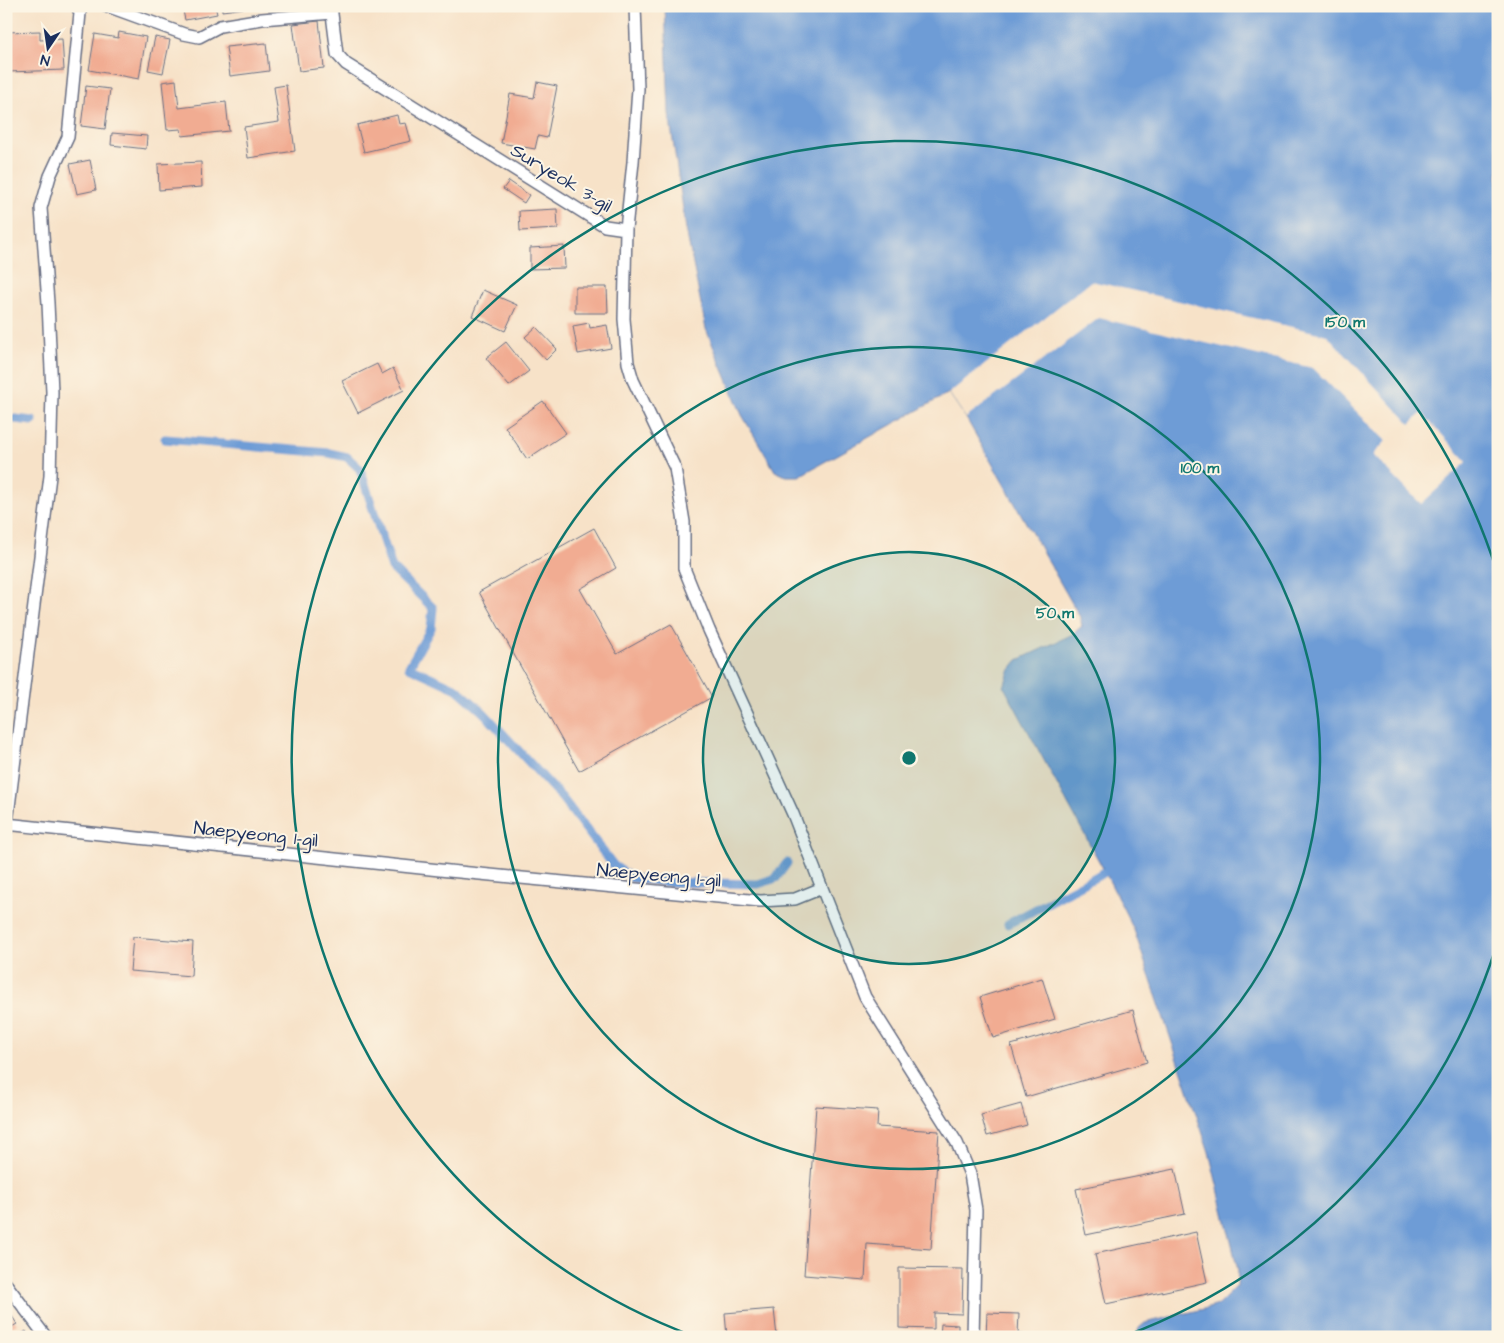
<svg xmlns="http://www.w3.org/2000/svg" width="1504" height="1343" viewBox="0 0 1504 1343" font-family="'Architects Daughter',sans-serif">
	<rect width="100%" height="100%" fill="#fcf5e5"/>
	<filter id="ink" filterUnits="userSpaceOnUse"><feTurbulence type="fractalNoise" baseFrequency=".02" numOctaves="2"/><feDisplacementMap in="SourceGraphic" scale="10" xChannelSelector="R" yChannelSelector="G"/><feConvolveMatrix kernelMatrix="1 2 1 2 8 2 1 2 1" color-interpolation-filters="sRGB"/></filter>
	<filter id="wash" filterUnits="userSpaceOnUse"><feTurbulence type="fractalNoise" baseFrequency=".0096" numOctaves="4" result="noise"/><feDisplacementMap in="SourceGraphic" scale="20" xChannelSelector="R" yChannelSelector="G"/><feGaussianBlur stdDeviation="1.12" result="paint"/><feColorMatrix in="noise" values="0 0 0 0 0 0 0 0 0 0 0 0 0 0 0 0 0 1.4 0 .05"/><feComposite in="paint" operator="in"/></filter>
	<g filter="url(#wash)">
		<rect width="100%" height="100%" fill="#f7e2c8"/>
		<path fill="#6e9cd6" stroke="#44669a" d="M665,6h833v1331h-362l3,-9 6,-5 67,-16 6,-2 19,-19 1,-16 -29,-118 -75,-222 -29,-58 -101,-185 5,-16 9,-11 55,-26 9,-8 -2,-9 -114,-199 -17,-25 -150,83h-13l-11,-5 -33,-56 -36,-86 -20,-100 -17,-116z"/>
		<path fill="#f7e2c8" d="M1091,281l236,54 83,89 12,-11 45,49 -46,42 -48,-49 13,-14 -73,-73 -214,-50 -133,100 -17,-25z"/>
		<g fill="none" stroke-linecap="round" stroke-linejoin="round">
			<path stroke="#6e9cd6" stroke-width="9" d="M6,418l27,3
				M165,439l164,14 18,4 13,12 32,99 41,40 -2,20 -22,39 48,22 26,23 79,86 52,68 18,12 33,4 93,2 18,-6 11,-15
				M1008,924l97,-52"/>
		</g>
		<g id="blocks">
			<path fill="#f1ac92" d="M6,6h11l-11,6z
				M182,6h33l2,8 -32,6z
				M222,6h23v2l-23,3z
				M319,21l5,47 -25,3 -6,-47z
				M40,31v9l22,-1 2,31 -56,2 -2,-40z
				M119,32l27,5 -7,42 -50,-9 6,-36 23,4z
				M155,37l15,3 -7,33 -15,-3z
				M266,43l3,28 -39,5 -4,-29z
				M176,80l3,28 47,-6 3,29 -47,5 -1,-7 -14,1 -5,-48z
				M537,82l20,4 -10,52 -9,-2 -3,13 -34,-6 9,-49 24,4z
				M286,85l9,66 -47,7 -4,-31 35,-5 -5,-35z
				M86,86l24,3 -5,40 -24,-3z
				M397,115l2,9 7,-1 5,18 -47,11 -7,-27z
				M112,133l35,3 -1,13 -35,-4z
				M90,160l6,30 -19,4 -7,-30z
				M201,162l1,25 -43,3 -1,-26z
				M509,181l20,14 -5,8 -21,-14z
				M557,209l1,20 -38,2 -1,-20z
				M564,246l1,22 -35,1v-21z
				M575,287h32l1,26h-33z
				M483,290l34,15 -12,26 -33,-15z
				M589,323l1,5 17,-3 4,23 -33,6 -5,-28z
				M536,327l21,22 -11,11 -21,-23z
				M506,342l23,29 -20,15 -23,-28z
				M377,364l5,10 11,-6 11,22 -46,23 -16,-32z
				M543,401l23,32 -39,26 -22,-32z
				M594,528l22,40 -36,21 37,65 54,-30 41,73 -133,74 -100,-179z
				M133,937l60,5 -2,34 -61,-5z
				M1042,978l13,41 -62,19 -13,-41z
				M1133,1010l14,52 -121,35 -15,-52z
				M1021,1104l6,21 -40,11 -6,-21z
				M816,1106l62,4 -1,17 62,4 -8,118 -64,-5 -2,36 -61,-5z
				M1175,1169l10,45 -99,21 -10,-46z
				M1196,1232l11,50 -101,22 -11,-50z
				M899,1268l64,1 -1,45 -28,-1v16l-35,-1z
				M6,1307l11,17 -11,6z
				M774,1309l3,28h-50l-2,-24z
				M987,1313l32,1 -1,20 15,1v2h-47z
				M941,1324l17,1v12h-18z
				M26,1331l4,6h-13z"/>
		</g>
	</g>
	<g filter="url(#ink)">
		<use href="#blocks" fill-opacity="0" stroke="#686e83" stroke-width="1"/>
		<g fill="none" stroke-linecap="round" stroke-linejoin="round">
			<g stroke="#686e83" stroke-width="14">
				<path id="lane" d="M107,6l77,28 15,3 21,-11 42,-7 70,-6
					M331,6l6,48 9,10 259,162 21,3 7,-67 5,-73 -3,-83
					M626,229l-2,90 4,44 5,17 42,88 9,54v46l25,62 84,184 29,74
					M6,824l443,47 311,30 35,-2 27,-11 43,109 92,146 13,31 6,36 -3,127
					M6,831l44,-355 2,-84 -4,-89 -7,-95 9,-32 18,-39 12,-124 -3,-7
					M6,1284l40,53"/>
			</g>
			<use href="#lane" stroke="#fff" stroke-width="11"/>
		</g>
	</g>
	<circle cx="909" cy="758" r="206" fill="#0f766e" fill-opacity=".12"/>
	<g fill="none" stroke="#0f766e" stroke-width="2.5">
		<circle cx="909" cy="758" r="206"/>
		<circle cx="909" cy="758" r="411"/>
		<path d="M1497 944A617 617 0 0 1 1125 1336M693 1336A617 617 0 1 1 1497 572"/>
	</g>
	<g text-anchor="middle" stroke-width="4" stroke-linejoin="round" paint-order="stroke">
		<g font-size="19" fill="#1b2f5e" stroke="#fcf5e5">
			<text transform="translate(562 177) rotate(31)" y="7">Suryeok 3-gil</text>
			<text transform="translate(256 833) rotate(6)" y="7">Naepyeong 1-gil</text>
			<text transform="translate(659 874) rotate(5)" y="7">Naepyeong 1-gil</text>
		</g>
	</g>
	<circle cx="909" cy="758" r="8" fill="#0f766e" stroke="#fcf5e5" stroke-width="2.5"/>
	<g font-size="15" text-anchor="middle" font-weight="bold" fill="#0f766e" stroke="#fcf5e5" stroke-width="4" stroke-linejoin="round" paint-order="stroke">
		<text x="1345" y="327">150 m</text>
		<text x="1200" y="473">100 m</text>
		<text x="1055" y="618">50 m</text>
	</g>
	<rect width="1504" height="1343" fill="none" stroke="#fcf5e5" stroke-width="25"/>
	<g transform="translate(48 48) rotate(193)" stroke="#fcf5e5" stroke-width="4" paint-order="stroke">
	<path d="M0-4L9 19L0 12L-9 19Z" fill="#1b2f5e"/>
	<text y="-8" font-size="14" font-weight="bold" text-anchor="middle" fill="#1b2f5e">N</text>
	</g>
</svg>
